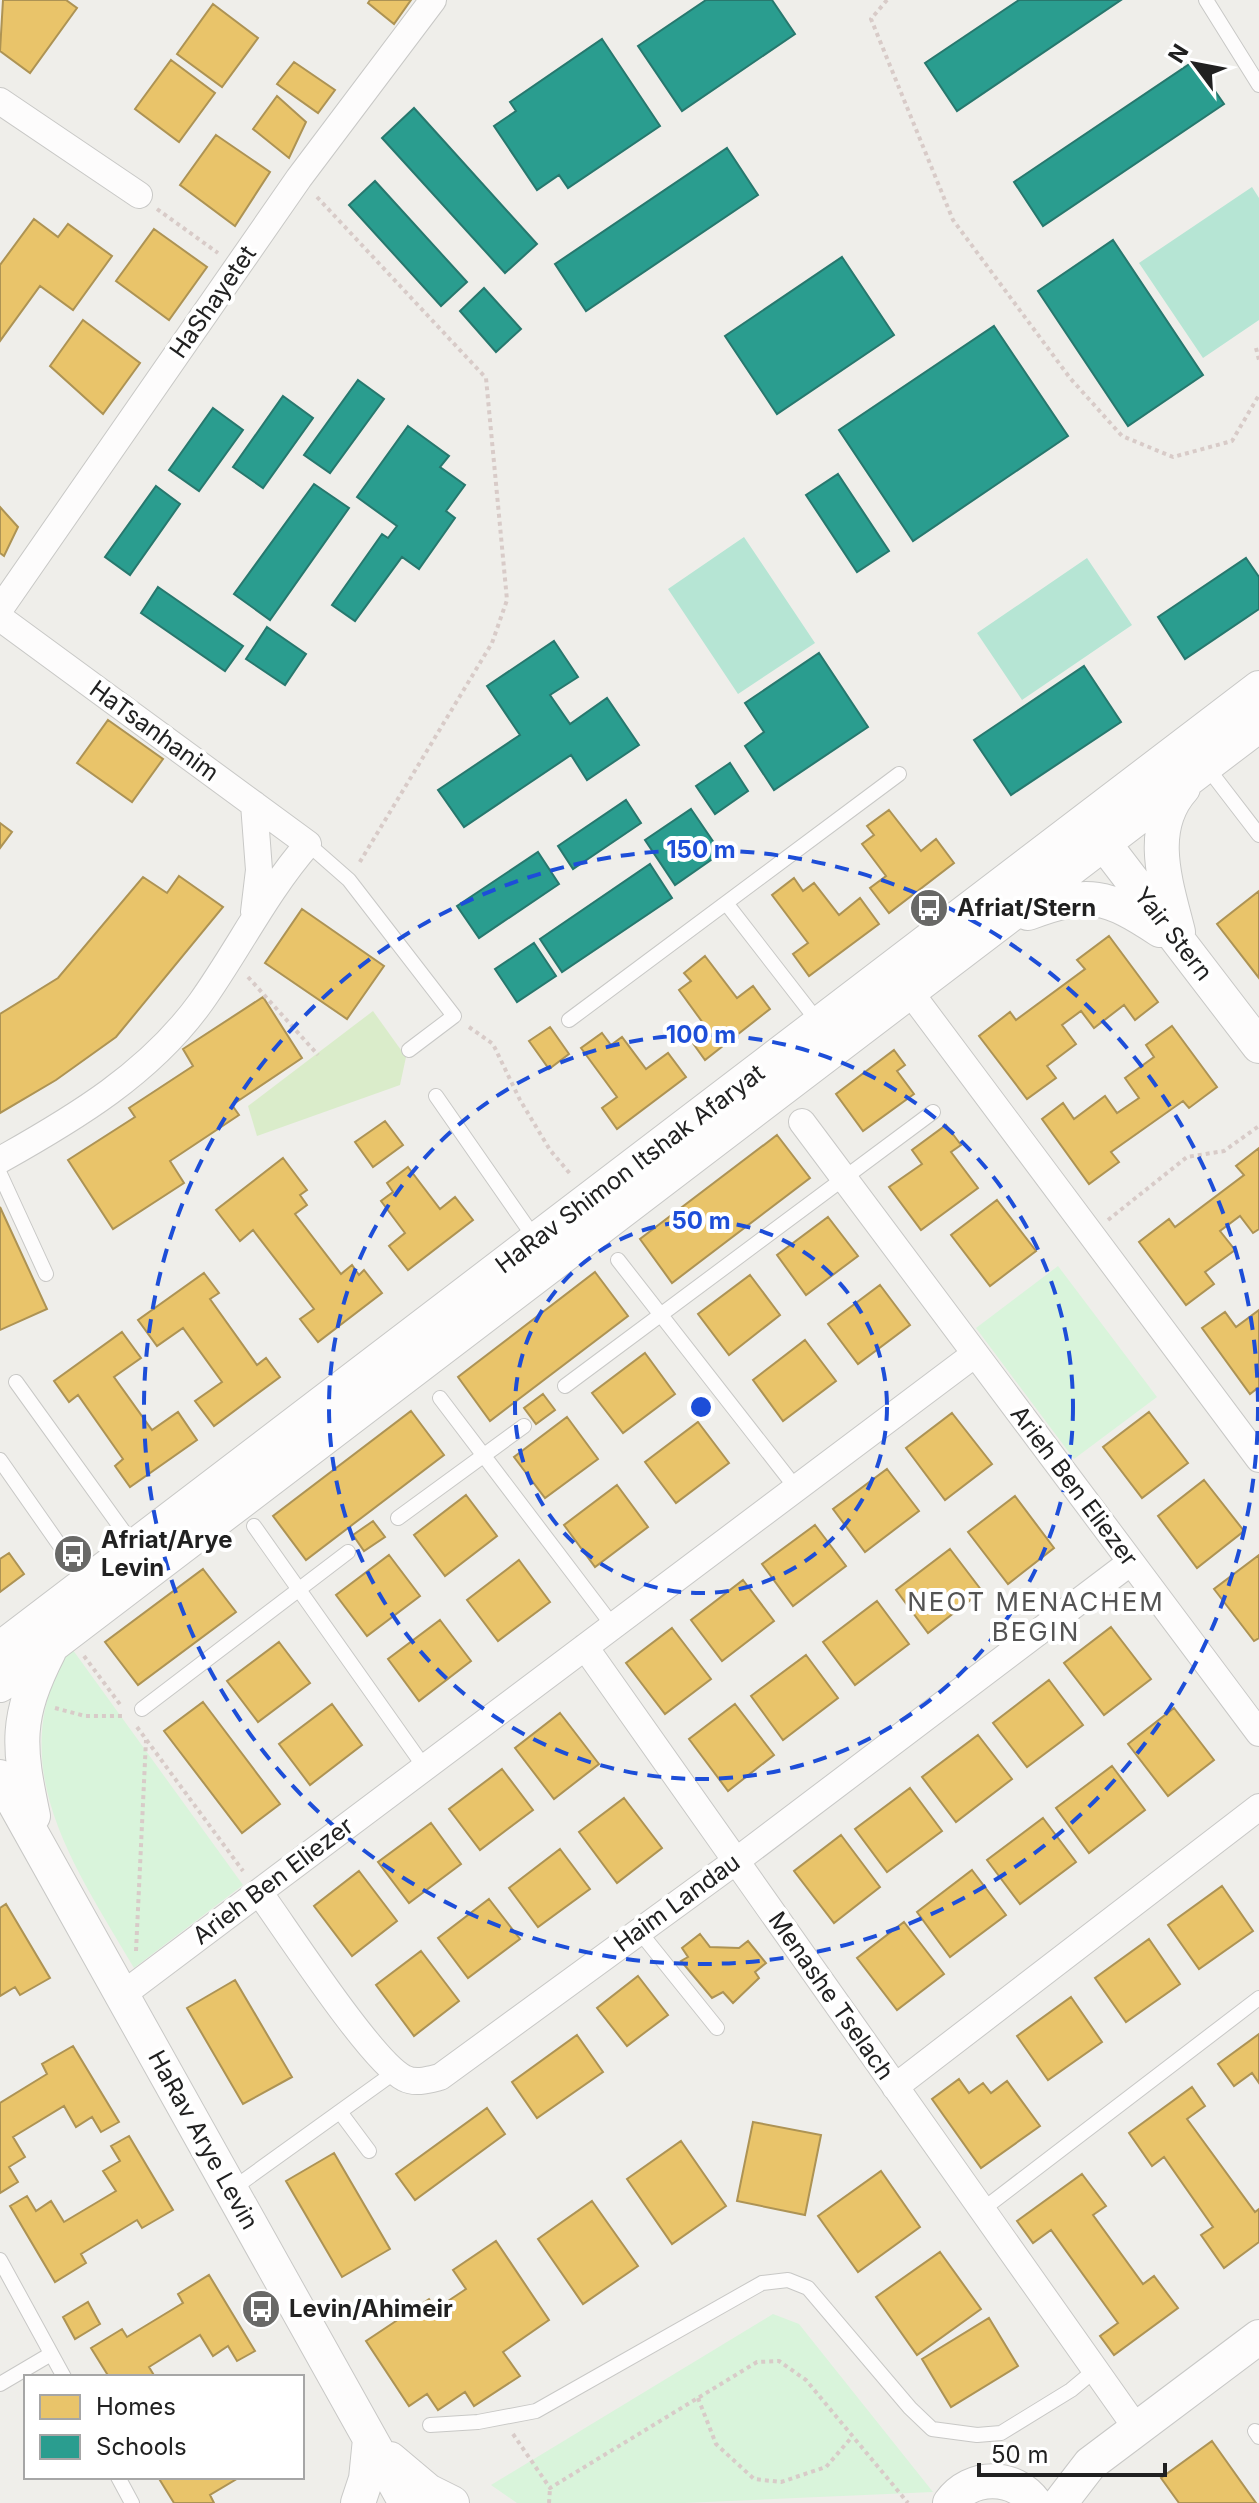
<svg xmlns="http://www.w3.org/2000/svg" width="1259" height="2503" viewBox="0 0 1259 2503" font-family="Inter,sans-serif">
	<rect width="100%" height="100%" fill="#efeeea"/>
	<path fill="#daecca" d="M373,1011l33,46 -6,28 -143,51 -9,-30z"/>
	<path fill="#d9f4db" d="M1058,1266l99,131 -83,62 -98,-131z
		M70,1646l173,239 -109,83c-60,-103 -134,-203 -64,-322z
		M773,2314l26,10 134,168 -249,11h-167l-26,-18z"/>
	<path fill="#b6e5d4" d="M1252,187l7,11v122l-56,38 -64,-95z
		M744,537l71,106 -77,51 -70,-105z
		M1087,558l45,67 -110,75 -45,-67z"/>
	<path fill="#e9c46a" stroke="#ad9354" stroke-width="2" d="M3,0h63l11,8 -47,65 -30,-22z
		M370,0h41l-17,24 -26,-21z
		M213,4l45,34 -36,49 -45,-33z
		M171,60l44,33 -36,49 -44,-33z
		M294,62l41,28 -17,23 -41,-29z
		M277,96l29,26 -17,36 -36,-29z
		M216,135l54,37 -35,54 -55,-41z
		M34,219l24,18 10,-13 44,32 -39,54 -33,-24 -40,55v-76z
		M154,229l53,38 -38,53 -53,-39z
		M83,320l57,43 -37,51 -53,-48z
		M0,507l18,20 -14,29 -4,-3z
		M108,720l55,39 -31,43 -55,-39z
		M889,810l32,41 15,-12 18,24 -65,50 -19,-25 16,-12 -24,-32 12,-9 -7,-9z
		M0,823l12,9 -12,16z
		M179,876l44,31 -107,130 -60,43 -56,33v-99l58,-36 85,-101 24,16z
		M794,878l9,13 11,-8 25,32 21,-17 19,26 -70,52 -16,-22 15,-11 -36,-48z
		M1259,891v87l-42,-54z
		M302,909l82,57 -37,53 -82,-56z
		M1109,936l49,66 -23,18 -11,-15 -30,23 -13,-17 -19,14 14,19 -29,22 9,12 -29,21 -48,-63 31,-24 6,8 69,-51 -8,-9z
		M705,956l32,42 16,-12 17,23 -65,51 -18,-25 16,-12 -24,-33 12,-9 -7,-8z
		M263,997l39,61 -70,47 7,10 -69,46 14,22 -71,46 -45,-69 67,-43 -6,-9 64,-42 -10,-17z
		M1172,1026l45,61 -28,21 -6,-7 -72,51 8,10 -30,22 -47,-65 21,-16 11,16 31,-23 12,17 22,-15 -14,-20 29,-21 -8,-12z
		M550,1027l19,27 -20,15 -20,-28z
		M602,1033l9,12 11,-8 24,32 22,-16 18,24 -69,52 -15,-21 15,-11 -36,-49z
		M894,1050l11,15 -8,6 17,23 -51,37 -27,-37z
		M385,1121l18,24 -30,22 -18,-25z
		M946,1125l15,20 -10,7 27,36 -57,42 -32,-43 33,-23 -10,-14z
		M777,1135l33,43 -138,105 -32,-44z
		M1259,1148v81l-6,4 -13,-17 -20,15 15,19 -30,22 9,12 -28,21 -47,-63 30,-23 6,8 69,-52 -8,-9z
		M283,1158l24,32 -7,5 7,10 -12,9 46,60 11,-9 7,10 5,-5 18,23 -64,49 -18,-23 14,-10 -61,-79 -13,11 -24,-31z
		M408,1167l32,42 15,-12 18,23 -65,50 -19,-24 16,-13 -24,-32 12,-9 -6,-9z
		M997,1200l39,51 -46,35 -39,-51z
		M0,1207l47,102 -47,21z
		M828,1217l30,39 -52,39 -29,-40z
		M595,1272l33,44 -138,105 -32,-44z
		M204,1273l15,20 -9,6 47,66 9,-7 14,19 -66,49 -19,-25 27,-19 -39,-54 -26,18 -19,-26z
		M750,1275l30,40 -51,40 -31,-41z
		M880,1285l30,40 -52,39 -30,-40z
		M1259,1310v77l-9,7 -48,-66 23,-16 11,15z
		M122,1332l19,26 -27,19 38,53 26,-18 19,28 -67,47 -15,-21 8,-7 -45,-64 -9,7 -15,-21z
		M805,1340l31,41 -53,40 -30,-41z
		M645,1353l30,41 -52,39 -31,-40z
		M543,1394l12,16 -19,14 -12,-16z
		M411,1411l33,44 -138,105 -33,-44z
		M1149,1412l39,51 -46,35 -39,-51z
		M952,1413l40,51 -47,36 -39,-52z
		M567,1417l31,42 -53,39 -31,-41z
		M698,1422l31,41 -53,40 -31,-41z
		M887,1469l32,42 -54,41 -32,-43z
		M1204,1480l40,51 -47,37 -39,-52z
		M617,1485l31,42 -53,40 -31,-42z
		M466,1495l31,41 -52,40 -31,-41z
		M1015,1496l39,52 -46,36 -40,-52z
		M373,1521l12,16 -21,14 -11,-16z
		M815,1525l31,41 -53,40 -31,-42z
		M950,1549l32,42 -54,42 -32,-43z
		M9,1553l15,21 -24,18v-33z
		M389,1555l31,41 -53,40 -31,-41z
		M1259,1555v83l-5,3 -40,-52z
		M519,1560l31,42 -52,39 -31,-41z
		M203,1569l33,43 -98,73 -33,-43z
		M743,1580l31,41 -52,40 -31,-41z
		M877,1601l32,43 -54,41 -32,-43z
		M440,1620l31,41 -52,40 -31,-42z
		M1111,1627l40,52 -47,36 -40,-52z
		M672,1628l39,51 -46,35 -39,-51z
		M279,1642l31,41 -52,39 -31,-41z
		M806,1655l32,43 -55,42 -32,-44z
		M1049,1680l34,45 -56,42 -34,-44z
		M203,1702l77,102 -38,29 -78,-102z
		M332,1704l30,41 -52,40 -31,-41z
		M735,1704l39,51 -46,36 -39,-52z
		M1174,1708l40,52 -46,36 -40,-52z
		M560,1713l39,51 -45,35 -39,-51z
		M978,1735l34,44 -56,43 -34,-45z
		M1112,1766l33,44 -56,43 -33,-45z
		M502,1769l31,41 -53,40 -31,-41z
		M910,1788l32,43 -55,41 -32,-43z
		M624,1798l38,50 -45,35 -38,-51z
		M1043,1818l33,44 -56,42 -33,-44z
		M431,1823l30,41 -52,39 -31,-41z
		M841,1835l39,52 -46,36 -40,-52z
		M560,1849l30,40 -52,38 -29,-39z
		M972,1870l34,45 -56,42 -33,-45z
		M359,1871l38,50 -45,35 -38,-50z
		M1222,1886l31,45 -54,38 -31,-44z
		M489,1899l31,40 -52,39 -30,-40z
		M6,1904l44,74 -30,17 -5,-8 -15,9v-88z
		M904,1922l40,52 -47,36 -40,-52z
		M700,1934l10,13 29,1 9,-7 18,22 -11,9 4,6 -26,25 -10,-11 -11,6 -31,-37 7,-4 -6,-9z
		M1149,1939l31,45 -54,38 -31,-44z
		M421,1951l38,50 -45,35 -38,-51z
		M638,1976l30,39 -41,31 -30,-38z
		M235,1980l57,97 -49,27 -56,-96z
		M1071,1997l31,45 -54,38 -31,-44z
		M1259,2034v49l-7,-10 -18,13 -16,-22z
		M577,2035l26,37 -66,46 -25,-36z
		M73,2046l46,76 -18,10 -9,-15 -16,10 -12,-21 -51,31 12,20 -16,10 9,15 -18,11v-90l47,-29 -5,-10z
		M959,2079l10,14 14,-10 8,10 16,-12 33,45 -59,42 -49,-69z
		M1192,2087l13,19 -18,13 68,93 4,-3v33l-35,26 -23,-33 12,-8 -49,-70 -12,9 -23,-33z
		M487,2108l18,26 -90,66 -19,-26z
		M753,2122l68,13 -16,80 -68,-14z
		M129,2136l44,74 -31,18 -5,-8 -56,34 5,9 -31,19 -45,-76 17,-10 9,15 15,-10 13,21 52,-31 -13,-20 17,-10 -9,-15z
		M681,2141l45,65 -54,38 -45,-65z
		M334,2153l56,96 -48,28 -56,-96z
		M881,2171l39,56 -62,45 -40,-56z
		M1082,2174l24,32 -13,9 50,69 11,-8 24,32 -64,47 -14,-19 18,-13 -67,-93 -18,13 -16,-22z
		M592,2201l46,65 -55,38 -45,-65z
		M496,2241l53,79 -46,32 17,24 -46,30 -9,-14 -27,18 -11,-16 -18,12 -43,-65 63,-42 7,10 30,-20 -13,-19z
		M940,2252l41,57 -64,46 -41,-58z
		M209,2275l46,76 -18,10 -9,-15 -15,10 -13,-21 -51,32 6,10h-46l-18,-29 31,-19 5,8 56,-34 -5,-9z
		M88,2302l12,22 -25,15 -12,-22z
		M989,2318l29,48 -67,41 -29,-48z
		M1212,2441l44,62h-77l-18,-25z
		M158,2477h82l-30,18 4,8h-40z"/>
	<path fill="#2a9d8f" stroke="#27786e" stroke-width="2" d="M706,0h66l23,34 -113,77 -44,-65z
		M1019,0h102l-164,111 -32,-48z
		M602,39l58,87 -92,62 -9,-13 -22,15 -43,-64 22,-15 -6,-9z
		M1194,61l30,43 -181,122 -29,-44z
		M414,108l123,136 -32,29 -123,-135z
		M727,148l31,47 -172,116 -31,-47z
		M375,181l92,101 -26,24 -92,-101z
		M1113,240l90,135 -75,51 -90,-135z
		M842,257l52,78 -117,79 -52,-78z
		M484,288l37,41 -25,23 -36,-41z
		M994,326l74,110 -155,105 -74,-111z
		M358,380l26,19 -54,74 -26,-18z
		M283,396l30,22 -50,70 -30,-21z
		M213,408l30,22 -44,61 -30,-21z
		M408,426l41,30 -9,11 25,18 -19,26 9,7 -36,51 -17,-12 -47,64 -23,-16 50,-71 6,4 9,-12 -40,-29z
		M838,474l51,77 -32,21 -51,-77z
		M314,484l35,24 -79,112 -36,-26z
		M156,486l24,18 -50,71 -25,-18z
		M1246,558l13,19v32l-74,50 -27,-42z
		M158,587l85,59 -18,25 -84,-58z
		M267,627l39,27 -21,31 -39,-26z
		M554,641l24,36 -28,18 20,29 37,-26 32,47 -52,35 -16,-25 -107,72 -26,-37 82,-55 -33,-49z
		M819,653l49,74 -94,63 -29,-44 19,-14 -19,-29z
		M1084,666l37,56 -110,73 -37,-55z
		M730,763l18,28 -33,23 -19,-28z
		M626,800l15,23 -68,46 -15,-23z
		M691,809l30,44 -46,32 -30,-45z
		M538,852l21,32 -80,54 -22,-32z
		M650,864l22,34 -110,74 -22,-33z
		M534,943l22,33 -39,26 -22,-33z"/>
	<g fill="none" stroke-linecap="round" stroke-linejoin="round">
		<g stroke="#c8c8c6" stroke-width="16">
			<path id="service" d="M1206,0l53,85
				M1216,779l43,56
				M308,844l41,36 105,136 -45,34
				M726,903l93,120
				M569,1020l330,-246
				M436,1096l100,144
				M0,1174l46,100
				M618,1260l178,228
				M16,1382l118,164
				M565,1386l368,-274
				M440,1398l173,228
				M0,1460l86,123
				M398,1518l126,-92
				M254,1526l171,242
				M142,1709l206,-157
				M639,1931l78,97
				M340,2112l29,39
				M231,2190l164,-118
				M982,2210l277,-212
				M0,2260l64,117
				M0,2384l51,-30
				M430,2425l48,-3 58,-11 226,-128 26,-3 20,8 102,120 22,21 45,6 24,-2 70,-43 24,-20
				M1255,2431l4,6
				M118,2477l14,26"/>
		</g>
		<g stroke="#c8c8c6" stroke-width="28">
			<path id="minor" d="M0,101l139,94
				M0,609l299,-431 134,-178
				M0,618l308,226c-42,48 -70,106 -107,158 -51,71 -126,116 -201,158
				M254,804l5,66 -5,42
				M910,992l349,467
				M802,1122l457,611
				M585,1647l552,782
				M259,1892c27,37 112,169 145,186 11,6 24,2 36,-1l296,-216 395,-299
				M122,1995l853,-641
				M895,2087l364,-280"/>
		</g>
		<g stroke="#c8c8c6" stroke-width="36">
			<path id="tertiary" d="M1092,828l167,218
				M1028,913c61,-23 79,-18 132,17
				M1178,932c-12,-48 -32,-103 5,-144
				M0,1649l1259,-961
				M0,1685l1259,-960
				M0,1777l406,726
				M33,1816c-15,-71 -18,-98 16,-165
				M390,2459l38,32 24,12
				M358,2503l8,-24 4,-40
				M950,2503c21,-29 64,-29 85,0
				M1060,2503l30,-39 169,-127"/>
		</g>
		<path stroke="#d8cbc8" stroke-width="4" stroke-dasharray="4 4" stroke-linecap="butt" d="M887,0l-16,19 82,201 117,158 52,58 51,21 59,-16 27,-46
			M317,197l169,181 21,222 -15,43 -134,222
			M157,209l61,44
			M1256,348l3,12
			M248,977l70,78
			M469,1027l24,17 27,56 30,50 22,26
			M1108,1220l79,-63 37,-6 35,-25
			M84,1656l38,51
			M55,1708l30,8h40
			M137,1727l106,144
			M136,1951l10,-211
			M698,2398l18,46 38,35 27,3 45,-15 25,-29
			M513,2434l37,54 207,-126 22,-1 27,19 102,123
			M549,2503l1,-15"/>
		<use href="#service" stroke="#fdfcfc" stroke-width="14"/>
		<use href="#minor" stroke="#fdfcfc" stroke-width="26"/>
		<use href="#tertiary" stroke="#fdfcfc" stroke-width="34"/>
	</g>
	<g fill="none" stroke="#1d4ed8" stroke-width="4" stroke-dasharray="14 10">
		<circle cx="701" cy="1407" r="186"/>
		<circle cx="701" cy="1407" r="372"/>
		<circle cx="701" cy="1407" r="557"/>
	</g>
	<defs>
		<g id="bus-disc" transform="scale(2)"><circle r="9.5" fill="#696967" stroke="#fff"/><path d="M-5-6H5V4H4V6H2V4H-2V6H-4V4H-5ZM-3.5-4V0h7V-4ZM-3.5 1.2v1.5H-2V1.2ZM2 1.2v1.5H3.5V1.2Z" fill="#fff"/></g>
	</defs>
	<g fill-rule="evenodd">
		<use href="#bus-disc" x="929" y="908"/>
		<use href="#bus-disc" x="73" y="1554"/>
		<use href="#bus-disc" x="261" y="2309"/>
	</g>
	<g text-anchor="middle" stroke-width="8" stroke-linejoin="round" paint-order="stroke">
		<g font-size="24" fill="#212121" stroke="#fff">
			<text transform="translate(213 302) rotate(-55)" y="8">HaShayetet</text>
			<text transform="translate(154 731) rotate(36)" y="8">HaTsanhanim</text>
			<text transform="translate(1173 934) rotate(52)" y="8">Yair Stern</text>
			<text transform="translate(630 1169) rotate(-37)" y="8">HaRav Shimon Itshak Afaryat</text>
			<text transform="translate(1074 1486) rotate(53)" y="8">Arieh Ben Eliezer</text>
			<text transform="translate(273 1881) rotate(-37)" y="8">Arieh Ben Eliezer</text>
			<text transform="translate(677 1903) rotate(-36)" y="8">Haim Landau</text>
			<text transform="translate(831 1996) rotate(55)" y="8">Menashe Tselach</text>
			<text transform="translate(203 2140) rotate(61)" y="8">HaRav Arye Levin</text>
		</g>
		<g font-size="24" font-weight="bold" fill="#212121" stroke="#fff" text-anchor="start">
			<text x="957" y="916">Afriat/Stern</text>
			<text x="101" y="1548">Afriat/Arye<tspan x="101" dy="28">Levin</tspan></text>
			<text x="289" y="2317">Levin/Ahimeir</text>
		</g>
		<g font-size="26" letter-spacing="2" fill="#545454" stroke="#fff">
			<text x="1036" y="1611">NEOT MENACHEM<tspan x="1036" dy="30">BEGIN</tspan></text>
		</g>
	</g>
	<circle cx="701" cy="1407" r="12" fill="#1d4ed8" stroke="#fff" stroke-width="4"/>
	<g font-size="24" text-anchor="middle" font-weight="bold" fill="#1d4ed8" stroke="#fff" stroke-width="8" stroke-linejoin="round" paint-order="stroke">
		<text x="701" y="858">150 m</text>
		<text x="701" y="1043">100 m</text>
		<text x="701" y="1229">50 m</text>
	</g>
	<rect x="24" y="2375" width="280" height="104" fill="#ffffff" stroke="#a6a6a6" stroke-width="2"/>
	<rect x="40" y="2395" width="40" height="24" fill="#e9c46a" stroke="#a6a6a6" stroke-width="2"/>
	<text x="96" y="2415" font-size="24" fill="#212121">Homes</text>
	<rect x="40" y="2435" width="40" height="24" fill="#2a9d8f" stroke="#a6a6a6" stroke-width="2"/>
	<text x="96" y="2455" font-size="24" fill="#212121">Schools</text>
	<g transform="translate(1195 64) rotate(302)" stroke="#ffffff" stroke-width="6" paint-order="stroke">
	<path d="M0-6L14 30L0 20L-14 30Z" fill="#212121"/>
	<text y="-12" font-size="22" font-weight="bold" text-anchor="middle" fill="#212121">N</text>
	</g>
	<path d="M979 2463v12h186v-12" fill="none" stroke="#212121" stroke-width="4"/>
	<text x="991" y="2463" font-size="24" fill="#212121" stroke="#ffffff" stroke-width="6" paint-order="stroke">50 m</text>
</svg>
